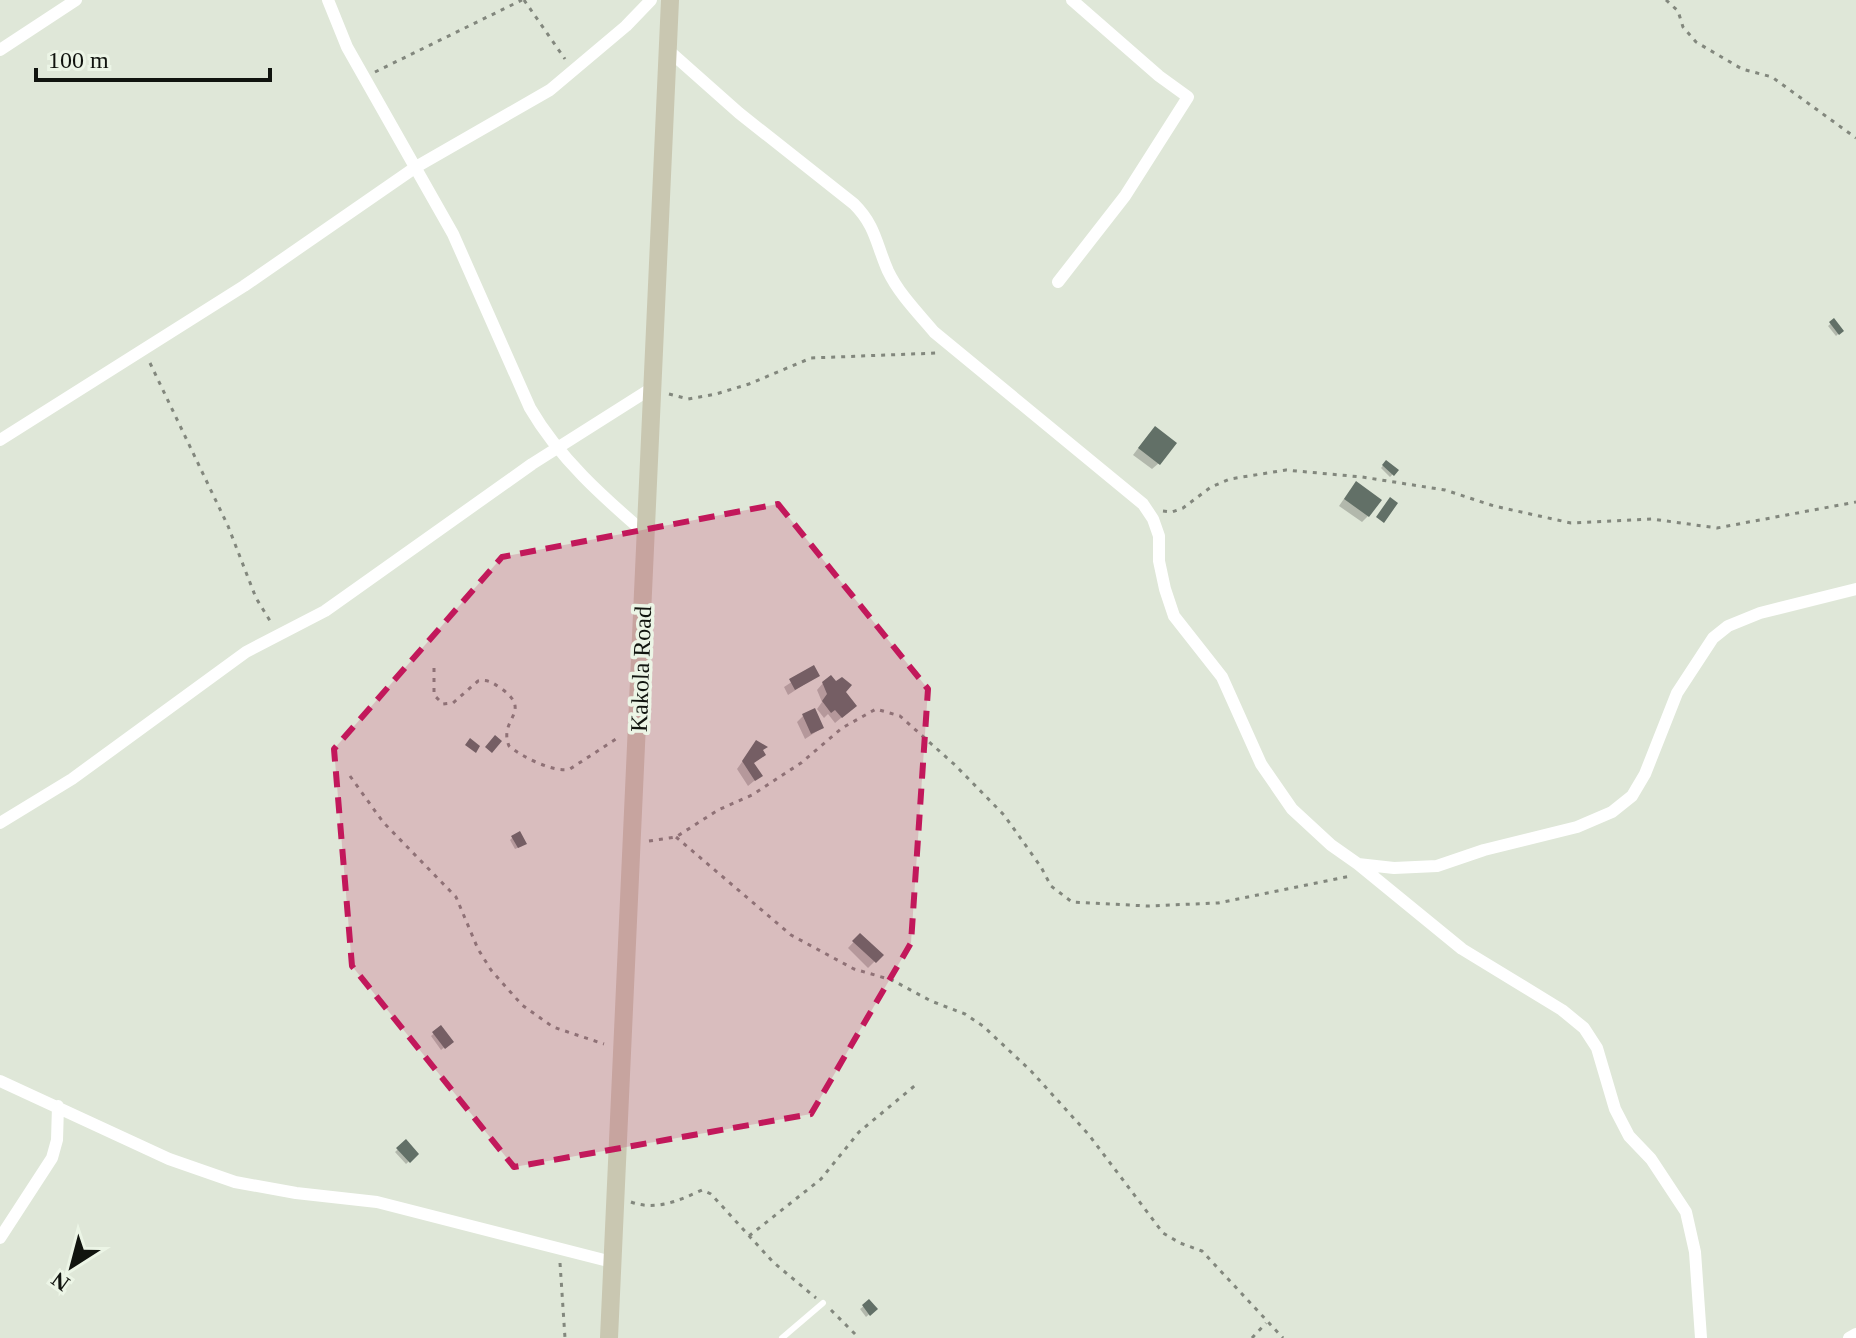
<svg xmlns="http://www.w3.org/2000/svg" width="1856" height="1338" viewBox="0 0 1856 1338" font-family="Georgia,serif">
	<rect width="100%" height="100%" fill="#dfe7d8"/>
	<path fill="#0003" d="M1834,321l7,10 -5,5 -8,-10z
		M1149,434l10,29 -7,6 -19,-14z
		M1386,462l10,9 -6,6 -9,-9z
		M1350,490l18,26 -6,6 -23,-16z
		M813,668l4,8 -29,19 -4,-8z
		M823,683l21,9 4,20 -13,11 -7,-9 -4,4 -7,-9 5,-7 -5,-12z
		M803,716l19,12 -17,11 -8,-17z
		M756,742l-4,22 8,12 -12,10 -11,-17z
		M513,837l9,9 -7,3 -5,-9z
		M860,935l21,20 -13,13 -20,-20z
		M441,1028l10,14 -10,8 -10,-14z
		M406,1142l11,12 -11,10 -11,-12z
		M869,1302l6,7 -9,8 -6,-8z"/>
	<path fill="#627067" d="M1834,318l10,13 -5,4 -10,-13z
		M1155,426l22,17 -17,22 -22,-17z
		M1386,460l13,10 -5,6 -12,-11z
		M1356,481l26,19 -13,17 -25,-18z
		M1390,497l8,6 -14,20 -8,-6z
		M814,665l6,11 -25,14 -6,-11z
		M831,675l5,6 6,-4 10,8 -6,7 11,14 -15,12 -7,-8 -4,3 -9,-12 5,-7 -5,-12z
		M815,708l9,20 -13,6 -9,-20z
		M495,735l7,6 -10,12 -7,-6z
		M470,738l10,8 -4,7 -11,-8z
		M756,740l12,7 -5,3 3,5 -12,8 9,13 -8,5 -13,-20z
		M520,831l7,13 -9,4 -7,-12z
		M860,933l24,22 -8,8 -24,-22z
		M441,1025l13,17 -9,7 -13,-17z
		M406,1139l13,15 -9,9 -14,-15z
		M869,1299l9,10 -8,7 -8,-11z"/>
	<g fill="none" stroke-linecap="round" stroke-linejoin="round">
		<path stroke="#82877d" stroke-width="3" stroke-dasharray="4 6" stroke-linecap="butt" d="M524,0l41,59
			M1666,0l12,11 5,16 13,15 46,27 30,8 84,61
			M375,72l147,-72
			M150,363l78,163 28,72 16,26
			M669,394l19,5 28,-5 33,-10 62,-26 126,-5
			M1163,511l9,1 11,-4 28,-21 19,-8 56,-9 76,7 83,13 49,16 77,17 81,-4 65,9 139,-26
			M434,668v27l9,9 10,-1 25,-22c10,-2 15,2 24,8 31,23 -4,30 7,57 13,11 45,27 61,23l49,-32
			M350,776l33,46 73,75 22,52 13,21 31,35 31,22 51,17
			M676,837l115,98 63,34 38,11 39,21 34,13 18,12 48,45 58,64 74,98 17,10 22,8 81,87
			M649,841l27,-4 42,-27 34,-15 49,-32 41,-35 34,-19 24,7 55,49 49,50 37,52 10,19 21,16 75,4 71,-3 133,-27
			M631,1202c25,9 47,-1 71,-12l9,4 62,68 43,36
			M749,1236l72,-57 38,-47 59,-49
			M560,1263l5,75
			M831,1310l28,28
			M1252,1338l14,-15"/>
		<path stroke="#fff" stroke-width="6" d="M782,1338l41,-35"/>
		<path stroke="#fff" stroke-width="12" d="M328,0l19,47 106,187 77,174c29,50 73,89 116,126
			M0,50l76,-50
			M668,50l71,63 115,91c22,22 22,40 34,67 11,23 30,42 46,61l209,172 10,15 6,17v25l6,28 9,27 48,61 39,87 31,45 39,36 27,19 36,4 43,-2 47,-16 93,-23 35,-15 20,-16 13,-22 32,-81 36,-55 15,-12 32,-13 96,-24
			M1058,282l67,-86 63,-99 -29,-21 -87,-76
			M0,440l244,-154 172,-119 134,-77 76,-64 25,-26
			M0,823l72,-44 174,-127 79,-41 207,-147 120,-76
			M1358,864l104,85 100,61 22,18 13,20 18,61 14,27 22,23 35,53 9,40 6,86
			M0,1081l169,78 66,23 61,11 81,9 235,60
			M0,1238l52,-80 5,-18 1,-34
			M1849,1338l7,-4"/>
		<path stroke="#c9c7b1" stroke-width="18" d="M609,1338l61,-1338"/>
	</g>
	<path fill="#c2185b" fill-opacity="0.2" stroke="#c2185b" stroke-width="6" stroke-dasharray="16 10" stroke-linejoin="round" d="M778,504l150,185 -17,254 -100,171 -297,53 -162,-201 -18,-217 168,-192z"/>
	<g text-anchor="middle" stroke-width="7" stroke-linejoin="round" paint-order="stroke">
		<g font-size="24" fill="#11140f" stroke="#ecf5e6">
			<text transform="translate(641 669) rotate(-88)" y="8">Kakola Road</text>
		</g>
	</g>
	<g transform="translate(72 1266) rotate(216)" stroke="#ecf5e6" stroke-width="6" paint-order="stroke">
	<path d="M0-6L14 30L0 20L-14 30Z" fill="#11140f"/>
	<text y="-12" font-size="22" font-weight="bold" text-anchor="middle" fill="#11140f">N</text>
	</g>
	<path d="M36 68v12h234v-12" fill="none" stroke="#11140f" stroke-width="4"/>
	<text x="48" y="68" font-size="24" fill="#11140f" stroke="#ecf5e6" stroke-width="6" paint-order="stroke">100 m</text>
</svg>
